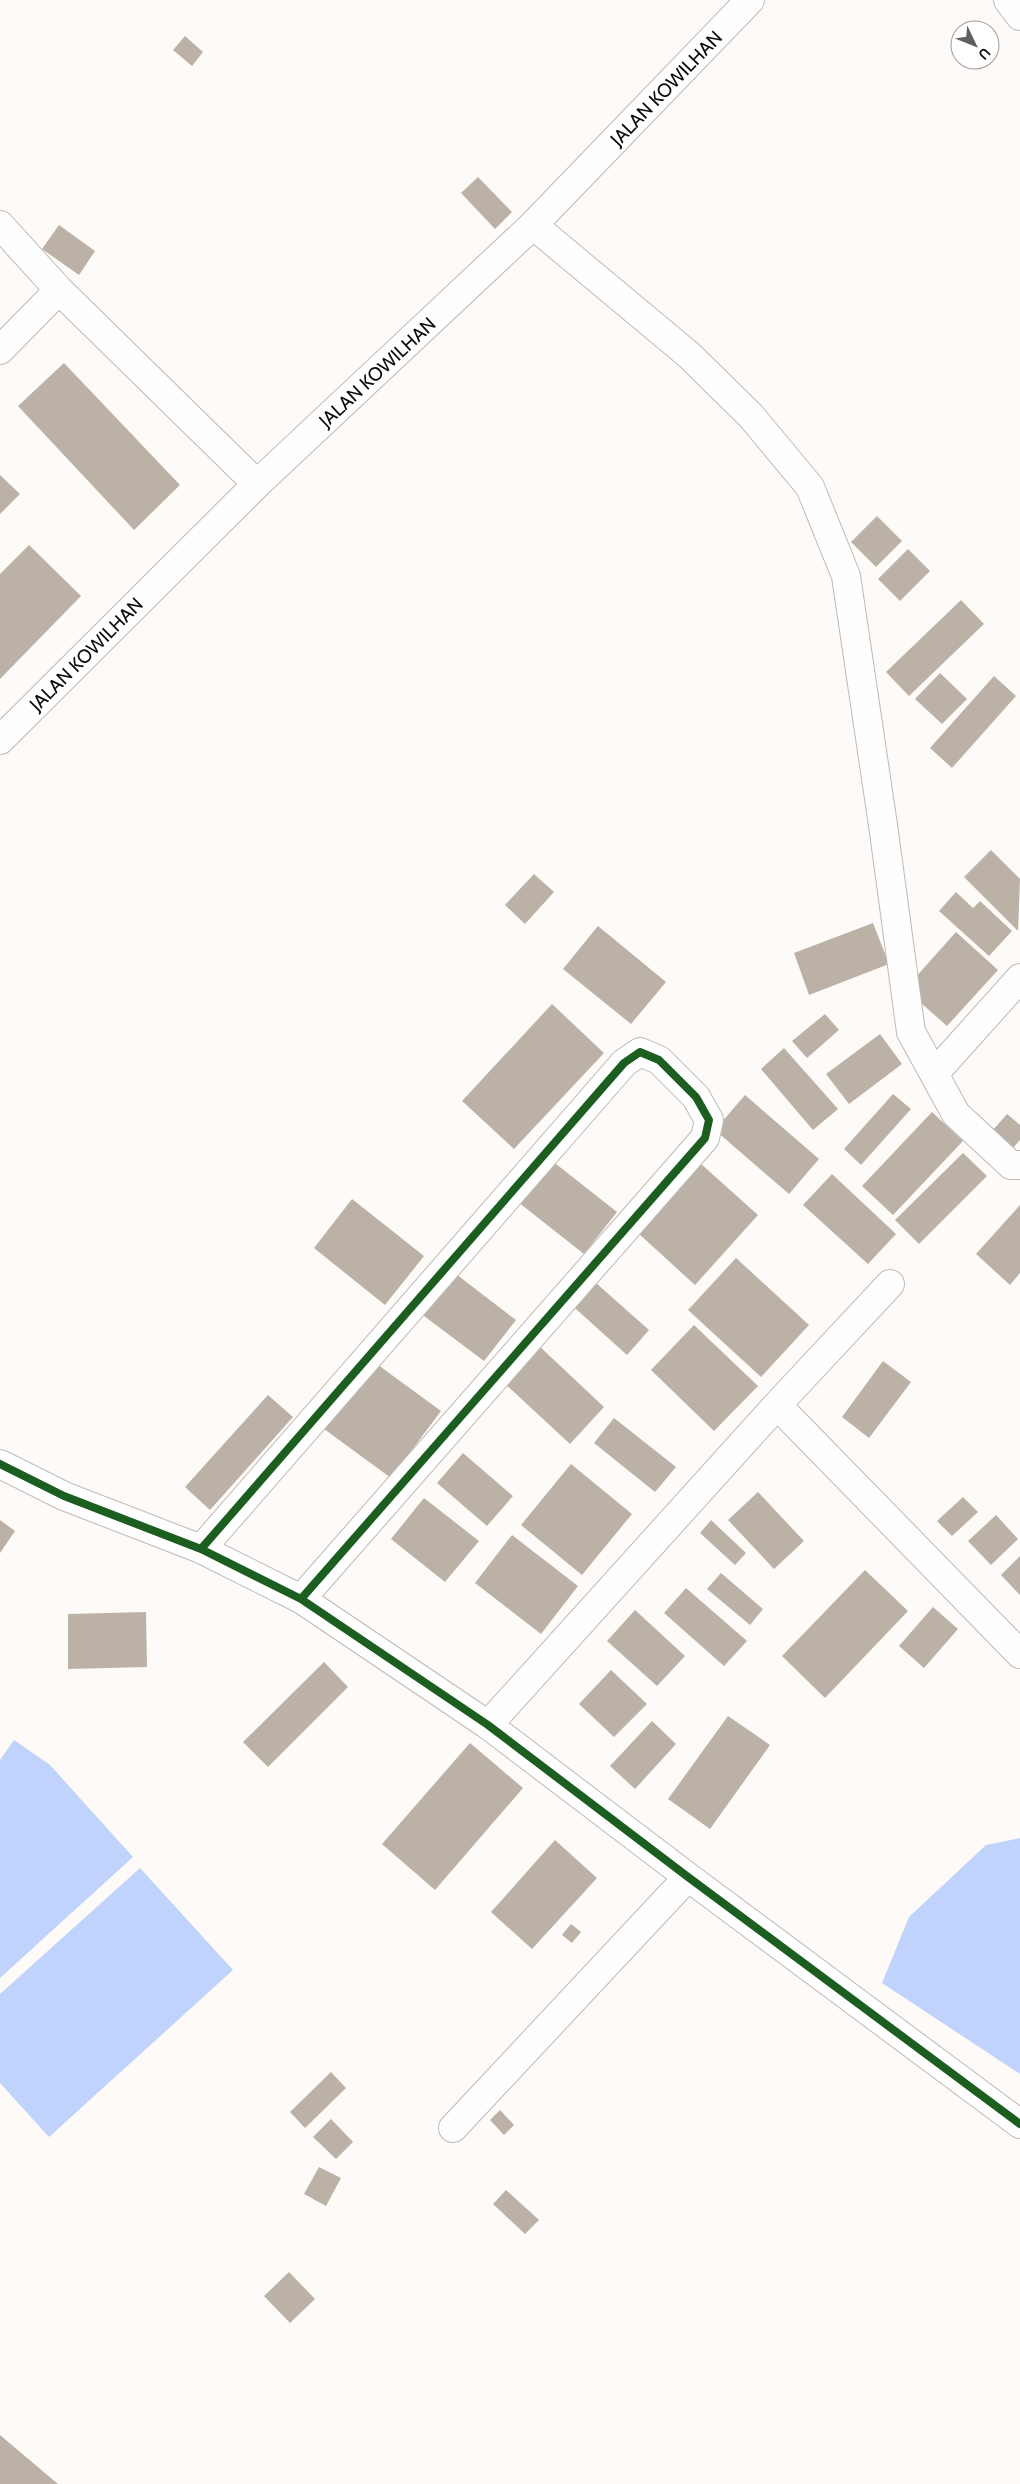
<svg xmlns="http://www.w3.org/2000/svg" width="1020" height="2484" viewBox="0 0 1020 2484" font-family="Cabin,sans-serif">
	<rect width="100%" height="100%" fill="#fdfaf8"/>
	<path fill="#c0d3fc" d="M14,1740l36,25 83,92 -133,121v-218z
		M1020,1838v236l-138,-91 27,-66 77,-72z
		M140,1868l93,102 -184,167 -49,-54v-89z"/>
	<path fill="#bcb1a7" d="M185,36l18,16 -11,14 -19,-16z
		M478,177l34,35 -17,17 -34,-36z
		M59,225l36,26 -16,24 -37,-26z
		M64,363l116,122 -46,45 -116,-124z
		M0,475l20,19 -20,20z
		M877,516l25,25 -26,26 -25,-25z
		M29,545l52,51 -81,83v-105z
		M908,549l22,22 -30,30 -22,-22z
		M961,600l23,24 -75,72 -23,-24z
		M940,673l27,26 -25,25 -27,-25z
		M994,676l22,20 -64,72 -22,-20z
		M991,850l29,29 -2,52 -54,-54z
		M534,874l20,18 -29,32 -20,-19z
		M956,892l17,16 7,-7 32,30 -23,25 -50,-45z
		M873,923l16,41 -80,31 -15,-42z
		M598,926l68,56 -35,42 -68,-55z
		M956,932l42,38 -51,56 -42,-37z
		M552,1004l52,49 -90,96 -52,-48z
		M825,1014l14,16 -32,28 -15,-17z
		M880,1034l22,30 -53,40 -23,-30z
		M784,1048l54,61 -25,21 -52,-61z
		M893,1094l18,15 -50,56 -17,-16z
		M745,1095l74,64 -30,35 -74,-64z
		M932,1112l31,29 -70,74 -31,-29z
		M1007,1114l13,11v15l-7,8 -20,-18z
		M963,1153l24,23 -68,68 -24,-24z
		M551,1160l66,52 -33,42 -66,-52z
		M701,1164l57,51 -63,70 -57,-52z
		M832,1174l64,60 -28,30 -65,-59z
		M352,1199l72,57 -39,49 -71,-57z
		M1020,1205v68l-10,12 -34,-31z
		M736,1258l73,67 -48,52 -73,-67z
		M452,1271l64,49 -32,41 -64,-48z
		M587,1275l62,55 -22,25 -61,-55z
		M694,1325l64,61 -44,45 -63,-61z
		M537,1344l67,63 -34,37 -68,-63z
		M370,1359l71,52 -50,67 -71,-52z
		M883,1361l28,21 -42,56 -27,-21z
		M268,1395l25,22 -83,93 -25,-23z
		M614,1418l62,49 -21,25 -61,-49z
		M463,1453l50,43 -26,30 -50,-43z
		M571,1464l61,50 -50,61 -61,-50z
		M758,1492l46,49 -30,28 -46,-49z
		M963,1497l15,15 -26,24 -15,-15z
		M424,1498l55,43 -34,41 -54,-43z
		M996,1515l22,24 -27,26 -23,-24z
		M0,1520l15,11 -15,22z
		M711,1520l35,33 -11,12 -35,-32z
		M512,1535l66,51 -37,48 -66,-51z
		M1020,1556v39l-19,-20z
		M865,1570l43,41 -83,87 -43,-42z
		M721,1573l42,36 -13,16 -43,-36z
		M686,1588l61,53 -23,25 -60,-53z
		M933,1607l25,22 -34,39 -25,-22z
		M635,1610l50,46 -28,30 -50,-45z
		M146,1612l1,55 -79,2v-55z
		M324,1662l24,25 -80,80 -25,-25z
		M611,1670l36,34 -33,33 -35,-33z
		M728,1716l42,29 -60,84 -42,-30z
		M652,1721l24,23 -41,45 -25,-23z
		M470,1743l53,45 -88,102 -53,-46z
		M555,1840l42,38 -65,71 -41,-37z
		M571,1924l10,8 -9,11 -10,-8z
		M331,2072l15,16 -41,40 -15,-16z
		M500,2110l14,15 -10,10 -14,-15z
		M331,2119l22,23 -17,17 -23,-22z
		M319,2167l22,11 -15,28 -22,-12z
		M506,2190l33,30 -14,14 -32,-30z
		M289,2272l26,27 -25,24 -26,-27z
		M0,2435l58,49h-58z"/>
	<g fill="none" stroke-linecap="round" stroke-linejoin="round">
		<g stroke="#bdbab8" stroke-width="30">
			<path id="minor" d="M1008,0l12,16
				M0,225l59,65 198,194
				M533,225l156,130 62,61 59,71 36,89 37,249 28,207 45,82 55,51h9
				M0,350l59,-60
				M0,740l257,-256 276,-259 217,-225
				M934,1074l86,-96
				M777,1405l243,249
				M0,1464l64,32 137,53 100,50 187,126 200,152 332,247
				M201,1549l423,-486 16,-11 19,8 37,37 13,23 -4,18 -404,461
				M488,1725l289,-320 113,-121
				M453,2128l235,-251"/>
		</g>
		<use href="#minor" stroke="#fffefe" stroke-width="28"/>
		<g stroke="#fff" stroke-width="11">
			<path id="cycleway" d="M0,1464l64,32 137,53 100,50 187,126 200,152 332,247
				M201,1549l423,-486 16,-11 19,8 37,37 13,23 -4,18 -404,461"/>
		</g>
		<use href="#cycleway" stroke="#1b5e20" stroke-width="8"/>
	</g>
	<g text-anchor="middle" stroke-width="4.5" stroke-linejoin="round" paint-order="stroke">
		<g font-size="19" fill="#0e0b09" stroke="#fff">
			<text transform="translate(666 88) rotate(-46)" y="7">JALAN KOWILHAN</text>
			<text transform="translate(377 372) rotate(-43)" y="7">JALAN KOWILHAN</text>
			<text transform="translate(86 654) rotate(-45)" y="7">JALAN KOWILHAN</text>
		</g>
	</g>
	<g transform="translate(975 45) rotate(133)"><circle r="24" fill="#ffffff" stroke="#9f9d9d"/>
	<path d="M0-4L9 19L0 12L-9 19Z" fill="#625f5d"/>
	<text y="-8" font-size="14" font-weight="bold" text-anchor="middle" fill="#0e0b09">U</text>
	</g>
</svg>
